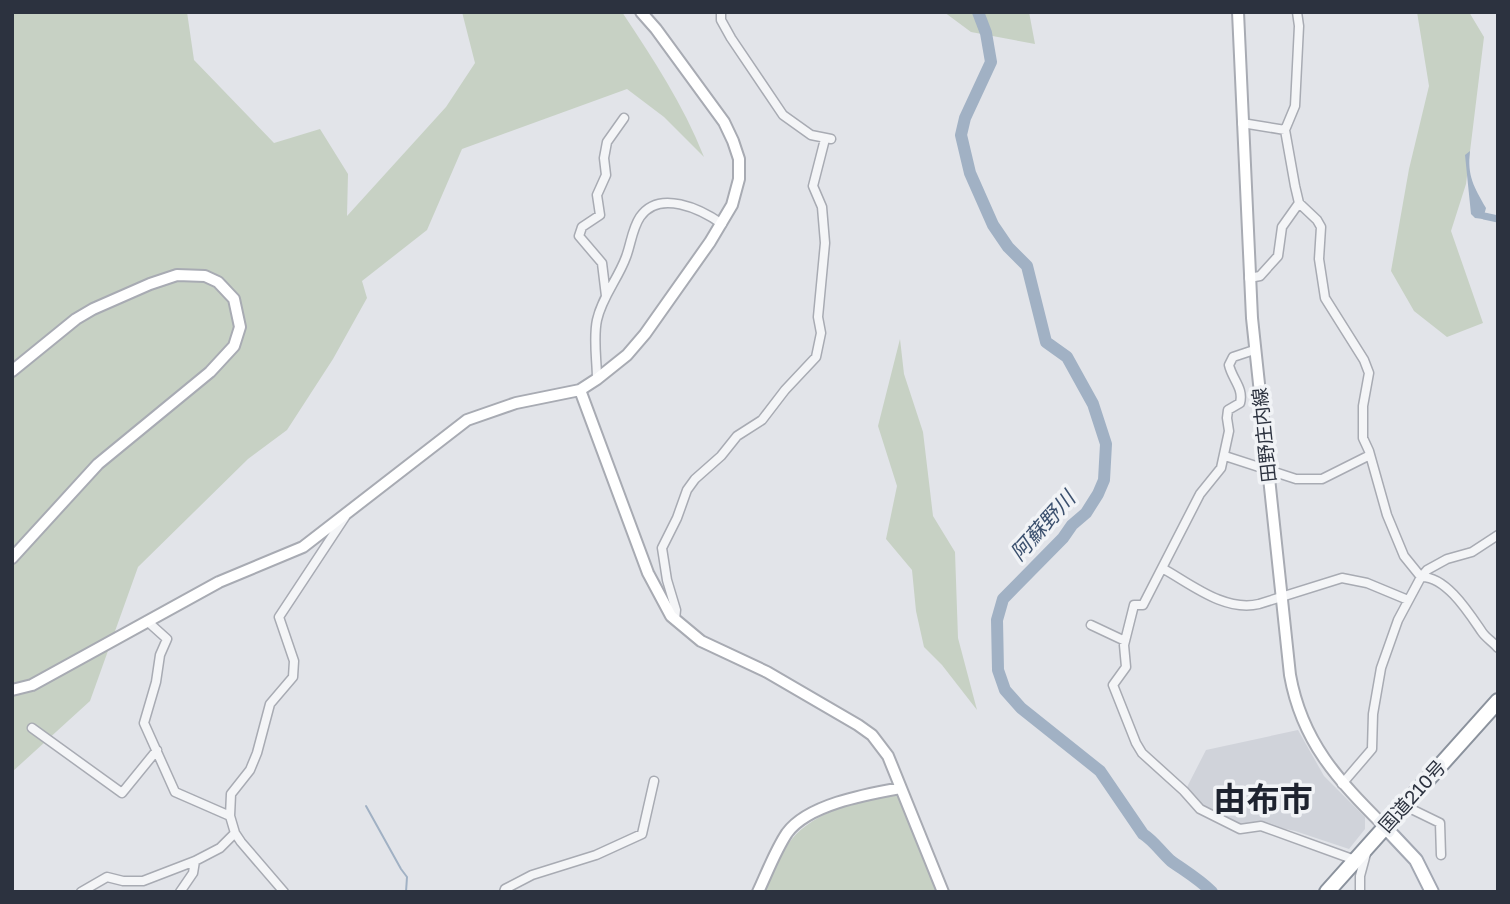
<svg xmlns="http://www.w3.org/2000/svg" width="1510" height="904" viewBox="0 0 1510 904" font-family="'Golos Text','Noto Sans JP',sans-serif">
	<rect width="100%" height="100%" fill="#e2e4e9"/>
	<path fill="#d0d3da" d="M1298,730l26,46 41,41v12l-16,20 -54,-18 -40,-9 -17,5 -40,-21 -12,-17 20,-39z"/>
	<path fill="#c7d1c4" d="M12,12h175l7,48 80,83 46,-14 28,45 -1,42 99,-109 29,-44 -13,-51h160c31,47 61,92 82,145l-40,-40 -37,-28 -165,60 -35,81 -65,51 5,17 -34,61 -46,71 -39,29 -110,108 -48,134 -78,71z
		M944,12h85l6,32 -64,-12z
		M1417,12h52l15,25 -18,147 -15,47 32,92 -36,14 -33,-26 -23,-40 18,-102 20,-83z
		M900,339l4,35 19,58 10,84 22,36 3,86 19,72 -35,-45 -18,-18 -8,-36 -4,-41 -26,-31 11,-53 -19,-60z
		M898,796l4,3 37,93h-176c9,-18 17,-38 29,-53 20,-26 74,-43 106,-43z"/>
	<path fill="#a1b1c4" d="M1470,151c-3,25 4,36 16,57l-3,11 -8,-1 -4,-4 -6,-59z"/>
	<g fill="none" stroke-linecap="round" stroke-linejoin="round">
		<path stroke="#a1b1c4" stroke-width="2" d="M366,806l35,63 6,8 -1,15"/>
		<path stroke="#a1b1c4" stroke-width="7" d="M1484,216l14,3"/>
		<path stroke="#a1b1c4" stroke-width="12" d="M978,12l8,21 5,29 -26,56 -4,17 9,38 23,52 15,22 19,19 19,76 21,15 26,47 13,40 -2,36 -6,14 -12,19 -14,12 -9,13 -60,61 -6,21 1,50 7,20 16,18 79,63 43,63c11,7 18,18 28,27 14,10 28,18 41,31"/>
		<g stroke="#a8abb3" stroke-width="11">
			<path id="street" d="M721,12v8l10,18 52,77 28,20 20,4
				M1297,12l2,14 -4,80 -10,24 10,56 4,17 18,17 4,7 -2,32 6,39 39,62 5,13 -6,33v32l6,13 18,64 17,41 17,21c25,-1 48,36 61,55 4,6 11,10 16,16
				M1242,123l43,7
				M1249,278l11,-2 18,-20 4,-29 17,-24
				M606,296l-4,-33 -23,-27 3,-9 18,-12 -3,-20 9,-20 -2,-17 3,-16 17,-24
				M1254,350l-21,7 -4,8c3,14 15,23 11,38l-12,7 -1,8 2,13 -8,37 -21,26 -57,111h-9l-10,40 2,22 -13,18 23,58 6,10 42,38 16,18 40,20 21,-3 94,34
				M597,379c0,-18 -4,-41 0,-59 5,-23 21,-41 29,-63 5,-13 6,-28 14,-40 19,-28 61,-8 82,7
				M1225,456l71,23h26l48,-24
				M1162,568c29,16 62,44 97,36l83,-26 25,5 41,17
				M675,619l1,-9 -9,-30 -5,-32 15,-30 10,-28 8,-11 26,-23 16,-20 25,-16 23,-30 31,-33 5,-24 -3,-16 7,-74 -3,-36 -9,-21 12,-47
				M147,621l20,18 -7,16 -4,27 -12,41 31,69 55,24
				M1091,625l34,16
				M32,728l90,65 35,-43
				M1342,784l30,-35 1,-35 8,-46 17,-48 23,-43 6,-7 20,-11 25,-7 26,-17
				M1403,805l37,18 1,32
				M81,892l26,-15 16,4h20l52,-20 25,-13 15,-15
				M180,892l13,-19 2,-12
				M284,892l-43,-50 -6,-9 -5,-17 1,-22 19,-24 7,-17 13,-49 23,-27 1,-16 -15,-44 66,-100
				M504,892l1,-3 27,-14 64,-20 46,-21 12,-53
				M1360,892v-16l7,-26"/>
		</g>
		<g stroke="#a8abb3" stroke-width="14">
			<path id="secondary" d="M1238,12l14,306 38,357c12,67 48,105 94,151
				M12,371l64,-52 17,-10 57,-25 27,-9 28,1 13,6 16,17 6,28 -6,19 -24,26 -112,92 -86,94
				M580,390l68,183 23,43 30,25 66,31 91,53 14,10 16,21 55,136
				M12,690l20,-5 187,-103 84,-35 164,-127 49,-17 64,-13 17,-11 30,-24 18,-21 65,-92 22,-37 7,-26v-20l-6,-18 -9,-19 -68,-93 -15,-17
				M758,892c9,-19 17,-41 29,-59 21,-29 81,-39 114,-45"/>
		</g>
		<g stroke="#a3a8b3" stroke-width="16">
			<path id="primary" d="M1384,826l32,34 16,32"/>
		</g>
		<g stroke="#8b929d" stroke-width="18">
			<path id="highway" d="M1327,892l171,-191"/>
		</g>
		<use href="#street" stroke="#f4f5f7" stroke-width="8"/>
		<use href="#secondary" stroke="#fff" stroke-width="10"/>
		<use href="#primary" stroke="#fff" stroke-width="12"/>
		<use href="#highway" stroke="#fff" stroke-width="14"/>
	</g>
	<g text-anchor="middle" stroke-width="7" stroke-linejoin="round" paint-order="stroke">
		<g font-size="19" fill="#2c323f" stroke="#f1f3f6">
			<text transform="translate(1264 435) rotate(-96)" y="7">田野庄内線</text>
			<text transform="translate(1412 796) rotate(-48)" y="7">国道210号</text>
		</g>
		<g font-size="21" font-style="italic" fill="#3b506e" stroke="#f1f3f6">
			<text transform="translate(1043 526) rotate(-48)" y="7">阿蘇野川</text>
		</g>
		<g font-size="33" font-weight="bold" fill="#1e232f" stroke="#f1f3f6">
			<text x="1263" y="811">由布市</text>
		</g>
	</g>
	<rect width="1510" height="904" fill="none" stroke="#2c323f" stroke-width="28"/>
</svg>
